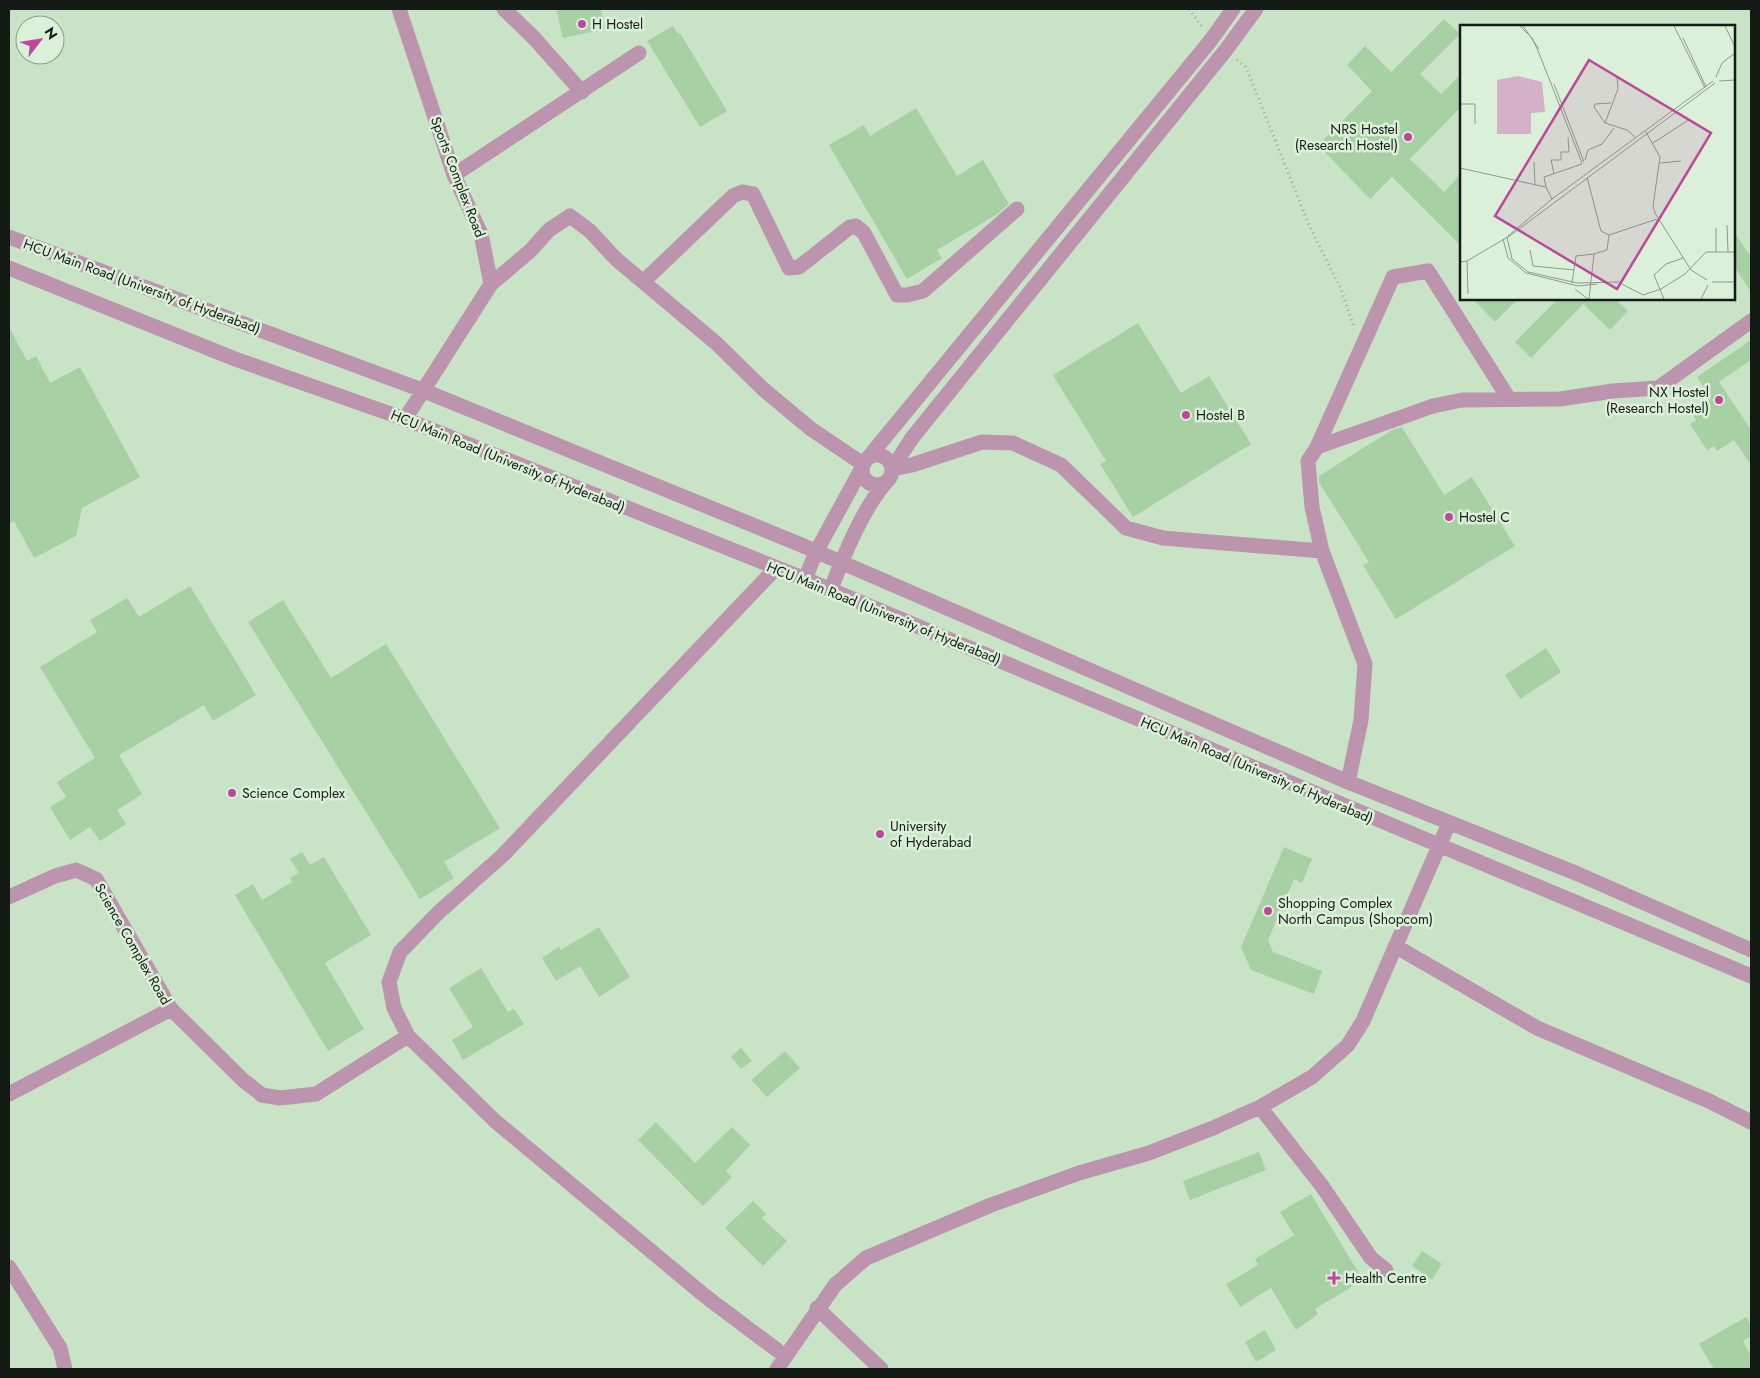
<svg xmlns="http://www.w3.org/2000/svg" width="1760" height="1378" viewBox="0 0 1760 1378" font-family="Jost,sans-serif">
	<rect width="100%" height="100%" fill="#dbf0d9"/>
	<path fill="#c9e3c7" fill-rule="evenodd" d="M9,9h1742v1360h-1742zM25,25h30v30h-30zM1461,26h273v273h-273z"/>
	<path fill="#a8d0a5" d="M556,9h45l4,20 -42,9z
		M1444,19l16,15 -40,40 21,20 20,-20v33l-51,52 34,33 17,-18v72l-69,-69 -22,22 -52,-54 54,-54 -25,-26 18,-19 26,26z
		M673,26l5,8 2,-1 47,78 -27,16 -53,-86z
		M916,108l41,68 26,-16 26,44 -13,11 -59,35 5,8 -35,21 -78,-134 35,-20 6,11z
		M1734,232l17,25v35l-17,-26z
		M1473,299h45l-23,23z
		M1558,299h57l13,12 -18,19 -27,-26 -52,54 -16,-16z
		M1138,323l43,70 28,-17 42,68 -118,73 -33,-53 6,-3 -53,-86z
		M9,327l18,34 9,-5 14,27 30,-16 60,110 -58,31 -6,28 -42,22 -20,-37 -5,3z
		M1751,340v20l-32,22 32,48v35l-17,-25 -17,11 -3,-5 -7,4 -17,-26 6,-4 -3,-5 17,-11 -8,-12 3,-3 -8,-12z
		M1402,427l42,68 28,-18 43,69 -119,73 -33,-54 6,-3 -50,-80v-6l73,-46z
		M190,586l66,109 -43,26 -9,-16 -85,50 23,39 -25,16 9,14 -26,17 -10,-14 -20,13 -20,-33 16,-10 -9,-15 38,-24 -55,-91 57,-35 -7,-12 37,-22 12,19z
		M283,600l48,78 55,-34 114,184 -56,34 10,16 -34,21 -172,-277z
		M1546,648l15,24 -41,27 -15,-24z
		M1284,847l28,12 -10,24 -8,-4 -26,61 5,12 49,19 -8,23 -63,-24 -10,-23z
		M302,852l8,13 14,-8 47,78 -46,28 39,66 -36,22 -93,-156 18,-11 9,16 30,-18 -2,-4 9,-5 -9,-14z
		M599,927l31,50 -31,20 -19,-31 -24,15 -14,-23 17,-11 2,3z
		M481,968l27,44 6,-3 10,15 -61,36 -11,-20 21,-13 -24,-39z
		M741,1048l11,13 -11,8 -10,-12z
		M785,1051l15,17 -33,29 -16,-17z
		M656,1122l39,41 37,-36 18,18 -24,26 6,6 -29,29 -65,-66z
		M1259,1152l7,18 -76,30 -7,-19z
		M1311,1194l52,86 -48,29 3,5 -22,16 -25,-42 -31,19 -14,-23 32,-19 -3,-6 39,-24 -14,-23z
		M753,1201l13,13 -4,4 25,23 -24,25 -38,-38z
		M1422,1251l20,13 -10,16 -20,-14z
		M1746,1317l5,8v11l-8,5 8,15v13h-37l-15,-25z
		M1265,1330l11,20 -20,12 -11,-20z"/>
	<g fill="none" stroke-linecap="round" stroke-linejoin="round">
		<path stroke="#9aaa99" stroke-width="3" stroke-dasharray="1 4" stroke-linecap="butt" d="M1189,9l13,18
			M1237,60l9,7 63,158 32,64 12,36"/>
		<path stroke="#bc94ae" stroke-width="15" d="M399,9l55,166 27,59 10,50 -86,135
			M504,9l30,29 48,54
			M454,175l185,-122
			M9,237l413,153 377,154 549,238 230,92 173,76
			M9,268l226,91 170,60 400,160 946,397
			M644,281l89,-85 9,-4 11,2 36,74 10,-1 51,-40 6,-1 8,7 33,62h10l16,-4 94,-82
			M491,284l39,-33 19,-21 21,-14 20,15 26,28 100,84 47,46 48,40 52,35
			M1509,399l-81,-128 -35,6 -76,170 116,-41 29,-6 98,-1 53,-8 45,-3 93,-67
			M1317,447l-9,14 4,46 10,44 43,113 -4,56 -13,62
			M862 470a15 15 0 1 1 30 0a15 15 0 1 1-30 0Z
			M868,458l343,-418 22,-31
			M892,469l20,-31 313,-387 31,-42
			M892,469l20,-4 70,-23 31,1 48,22 65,63 37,10 159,13
			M805,579l11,-27 47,-86
			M831,589c13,-34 31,-79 55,-107
			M9,897l46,-21 21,-6 20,9 75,130 -162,85
			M1395,946l142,82 172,73 42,21
			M171,1009l72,71 19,15 18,3 36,-4 92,-58 -14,-28 -5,-26 11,-30 39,-40 64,-57 273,-287
			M408,1036l87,85 210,175 80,60
			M1260,1107l62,79 49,72 15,12
			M9,1267l51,81 5,21
			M817,1308l64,61
			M777,1369l58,-84 31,-27 125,-53 88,-32 70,-20 64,-25 47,-21 52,-30 36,-32 15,-24 86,-198"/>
	</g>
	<g fill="#be479e" stroke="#dbf0d9" stroke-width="2">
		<circle cx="582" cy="24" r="5"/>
		<circle cx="1408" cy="137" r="5"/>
		<circle cx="1719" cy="400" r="5"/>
		<circle cx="1186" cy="415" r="5"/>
		<circle cx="1449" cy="517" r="5"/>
		<circle cx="232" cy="793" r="5"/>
		<circle cx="880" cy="834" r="5"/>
		<circle cx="1268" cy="911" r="5"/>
		<path d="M1331.5 1270.5h5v5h5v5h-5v5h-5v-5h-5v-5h5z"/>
	</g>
	<g text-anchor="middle" stroke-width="5" stroke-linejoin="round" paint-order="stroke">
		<g font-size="14" fill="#141b14" stroke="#dbf0d9" text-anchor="start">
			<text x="592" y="29">H Hostel</text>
			<text x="1398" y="134" text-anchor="end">NRS Hostel<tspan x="1398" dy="16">(Research Hostel)</tspan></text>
			<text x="1709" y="397" text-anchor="end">NX Hostel<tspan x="1709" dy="16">(Research Hostel)</tspan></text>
			<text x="1196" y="420">Hostel B</text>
			<text x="1459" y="522">Hostel C</text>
			<text x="242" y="798">Science Complex</text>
			<text x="890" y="831">University<tspan x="890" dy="16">of Hyderabad</tspan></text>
			<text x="1278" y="908">Shopping Complex<tspan x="1278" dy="16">North Campus (Shopcom)</tspan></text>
			<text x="1345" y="1283">Health Centre</text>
		</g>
		<g font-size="14" fill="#141b14" stroke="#dbf0d9">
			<text transform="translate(458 177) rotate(69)" y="5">Sports Complex Road</text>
			<text transform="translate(142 286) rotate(20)" y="5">HCU Main Road (University of Hyderabad)</text>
			<text transform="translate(508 461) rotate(22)" y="5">HCU Main Road (University of Hyderabad)</text>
			<text transform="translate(884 613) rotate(22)" y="5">HCU Main Road (University of Hyderabad)</text>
			<text transform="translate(1257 770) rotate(23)" y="5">HCU Main Road (University of Hyderabad)</text>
			<text transform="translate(133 944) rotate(60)" y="5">Science Complex Road</text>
		</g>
	</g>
	<g transform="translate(1460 25)">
		<rect width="275" height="275" fill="#dbf0d9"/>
		<path d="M58,51l24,6 3,30 -14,1v21h-34v-54z" fill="#d4b1c8"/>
		<path fill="none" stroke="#8b9b8a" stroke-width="1" d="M60,1l12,12 7,15 43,110M63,1l16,23M214,1l31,62M265,1l10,21M223,13l23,49M256,52l6,-14 13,-10M259,56l16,-1M94,59l30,78M151,78l-16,1 -1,3 11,16 13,-34 -1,-12M0,79h15v20M145,98l22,7 9,8M186,107l14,25 -7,49 2,7 36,57 16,10M193,118l37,-24M125,135l3,-10 14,-6 12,-16M74,137l1,23M200,138l21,-2M0,143l81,18 5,1 6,12M94,149l-3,-14h10v-8h8l-1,-15M127,152l14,54 8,4 -2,15 -13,4M86,162l-2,-10 38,-13M267,200l1,27M256,203v24M149,210l48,-16M48,211l44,-37 161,-118M47,212l5,22 16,13 49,11 41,-1 25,13 18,-6 24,-15 21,-22h29M43,214l5,19 18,15 52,13 19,-2M70,225l3,16 41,4M7,236l1,33M0,237l7,-1 44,-26 204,-152M252,257h23M112,258l4,-27 18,-2 -5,45M115,264l13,10M204,274l-10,-24 12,-11 17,-6M241,274l7,-14"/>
		<path fill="#be479e" fill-opacity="0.15" stroke="#be479e" stroke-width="2.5" d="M129,35l122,73 -94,156 -122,-73z"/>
		<rect width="275" height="275" fill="none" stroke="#141b14" stroke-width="2.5"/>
	</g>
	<rect width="1760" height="1378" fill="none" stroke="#141b14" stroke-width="20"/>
	<g transform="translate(40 40) rotate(59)"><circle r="24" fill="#dbf0d9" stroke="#8b9b8a"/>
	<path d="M0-4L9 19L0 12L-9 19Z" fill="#be479e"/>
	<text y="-8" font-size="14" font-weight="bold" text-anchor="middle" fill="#141b14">N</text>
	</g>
</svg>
